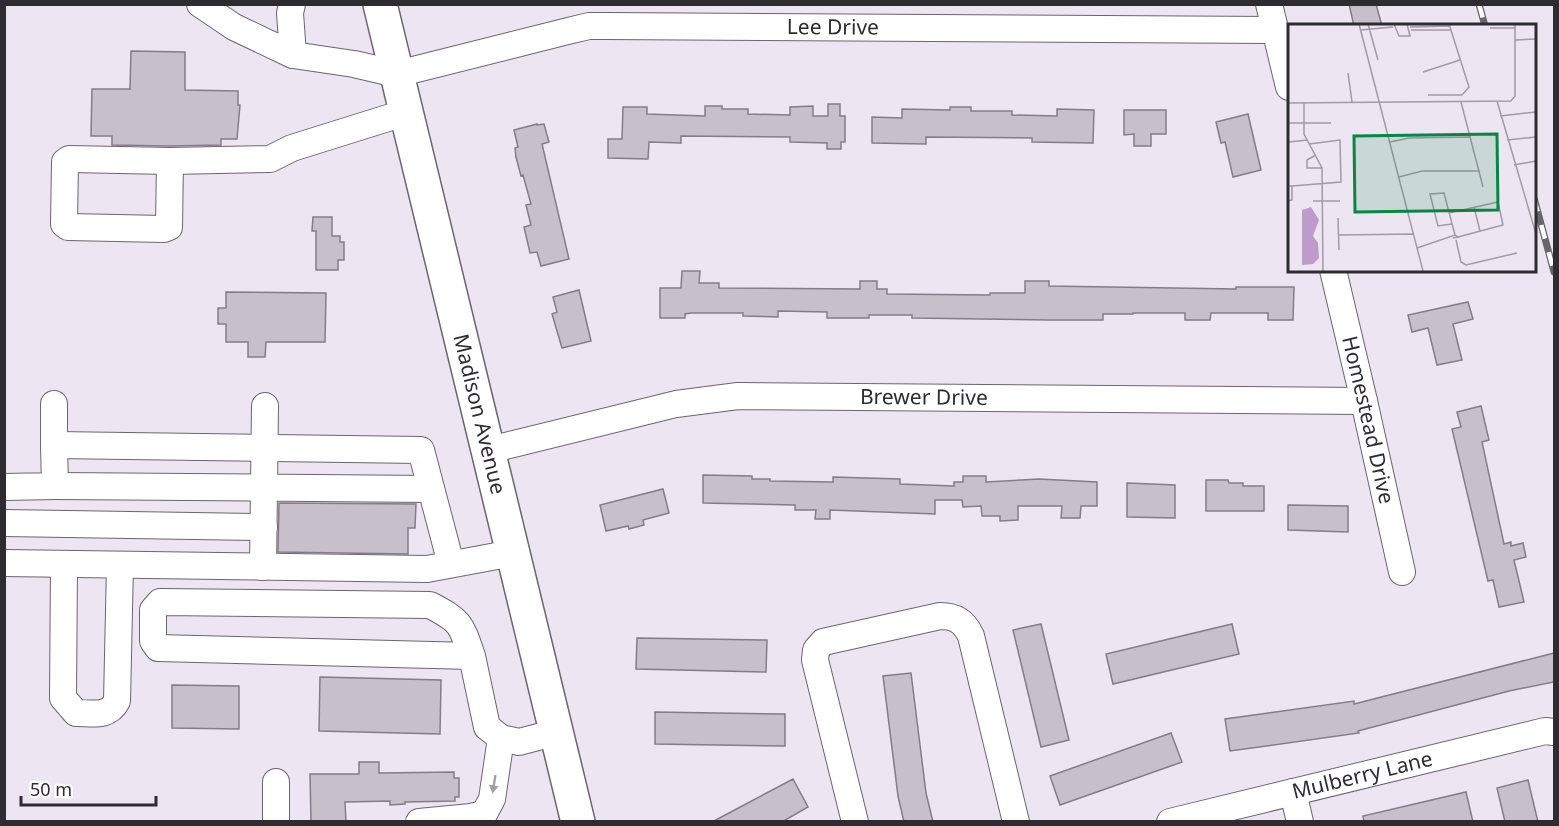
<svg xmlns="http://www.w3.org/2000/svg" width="1559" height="826" viewBox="0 0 1559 826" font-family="'Noto Sans',sans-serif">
	<rect width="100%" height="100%" fill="#ede5f1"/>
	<path fill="#c7c0cb" stroke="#847d87" stroke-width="1.5" d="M1349,4h27l6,22h-28z
		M131,51l54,1v38l53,1v14h2l-3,34h-16v6l-51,1 -58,-1v-9h-21l1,-47h38z
		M828,104h12v12h5v26h-4v7h-14v-6l-37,-1v-5l-109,-1v7l-32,-1 -1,17 -40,-1v-19h14l1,-32h24v7l58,2v-10h17v3h26v5l42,1v-8l23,-1v10h15z
		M950,107h21v4h41v4l45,1v-7l37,1 -1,33 -61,-1v-4l-106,-1v7l-54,-1v-26l30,1v-9l48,1z
		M1124,110h42v24h-15v12h-17v-12l-10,1z
		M1248,114l13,56 -28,7 -8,-35 -4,1 -5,-21z
		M537,124v1l7,-1 5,18 -7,2 27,115 -28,7 -4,-14 -7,1 -6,-26 7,-2 -5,-20 5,-1 -8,-29 -2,1 -5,-19 -1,-9 3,-1 -4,-17z
		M313,217h19v19h8v6h4v18h-6v10h-22v-39h-4z
		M682,271h18l-1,12h20v5l141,1v-8h17v8h10v5l103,1v-2h35v-12h24v5l187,3v-2h58l-1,33h-25v-7h-57l-1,7h-25v-7h-52v1h-30v6h-54l-137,-2v-3h-43v3h-42v-6l-49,-1v6l-35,-1v-3h-52l-6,1v4h-25v-30h21z
		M579,290l12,51 -29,7 -10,-34 5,-2 -4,-15z
		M226,292l100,1 -1,49h-59l-1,15h-17v-15h-22v-18h-8v-16h8z
		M1468,302l5,17 -20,5 9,36 -25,5 -9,-37 -16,4 -4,-17z
		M1481,406l8,34 -7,2 22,102 7,-2v4l12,-3 3,14 -12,3 10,42 -25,5 -6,-27 -5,1 -36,-152 9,-2 -4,-15z
		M703,475l49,1v3h18v2l63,1v-5l67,2v5l54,2v-4h9v-6h23v6l53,-3 58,3v24h-16l-1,12h-19l1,-12h-44v14l-18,1v-5h-18l-1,-10 -18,1 -1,-7h-27v14l-105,-4v9h-15l1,-9h-21v-5l-92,-2z
		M1206,480h22l1,3h14v3h21v25h-58z
		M1127,483l48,2v33l-48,-1z
		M663,489l6,24 -26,7 1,5 -15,4 -1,-3 -22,5 -6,-26z
		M279,503l137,1 -1,24h-7v26l-130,-2z
		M1288,505l60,1v26l-60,-2z
		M1041,624l28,116 -28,7 -28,-117z
		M1232,624l7,30 -126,30 -7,-30z
		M637,638l130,2 -1,32 -130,-3z
		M1554,653v29l-45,9 -151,40 1,2 -129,18 -5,-32 129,-18v3z
		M911,673l15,120 7,29h-29l-6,-26 -15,-120z
		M320,677l121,3 -1,54 -121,-3z
		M172,685l67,1v43l-67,-1z
		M655,712l130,2v32l-130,-2z
		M1171,733l11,29 -122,43 -10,-29z
		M359,762h20v11l75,-1v6h5v19h-4v4l-50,1v2l-15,1v-4l-45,1 1,20h-35l-1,-48h49z
		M793,779l15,28 -26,15h-70z
		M1528,780l10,42h-33l-8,-34z
		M1466,792l7,30h-109l-1,-6z"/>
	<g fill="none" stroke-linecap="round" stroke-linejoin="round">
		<g stroke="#6c656e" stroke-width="28">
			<g id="minor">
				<path id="s1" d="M200,4l34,23 59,28 61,9 43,10 171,-43 21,-5h16l670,4"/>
				<path d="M292,4l-2,9 3,42"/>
				<path d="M1269,4l20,83"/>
				<path d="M170,161l-1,66 -5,2 -96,-2 -4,-3 1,-62 4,-3 101,2 100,-2 22,-11 115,-36"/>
				<path id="s2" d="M1333,270l31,131 38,171"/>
				<path d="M54,404v41"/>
				<path id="s3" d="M489,450l187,-46 62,-8 626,5"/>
				<path d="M55,486l376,3"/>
				<path d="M4,487l51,-1 -1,-41 367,5 30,114"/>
				<path d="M4,523l260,4"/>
				<path d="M4,563l423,6 86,-16"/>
				<path d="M64,564l-1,134 13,15c16,0 32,5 41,-12l3,-136"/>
				<path d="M263,567l2,-161"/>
				<path d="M472,656c-11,-32 -11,-35 -42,-51l-270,-3 -7,8v31l5,7 314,8 15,71 14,11 18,4 38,-10"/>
				<path d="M1293,792l7,30"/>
				<path d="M276,822v-40"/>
				<path d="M419,822l52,-5 13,-3 8,-15 9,-61"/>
				<path d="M855,822l-40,-162 1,-10 7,-8 117,-26c15,0 24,5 31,20l45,186"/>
				<path id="s4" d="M1170,822l375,-91 9,1"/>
			</g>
		</g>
		<g stroke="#6c656e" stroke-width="36">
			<g id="major">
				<path id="s5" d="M380,4l198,818"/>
			</g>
		</g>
		<use href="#minor" stroke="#fff" stroke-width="26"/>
		<use href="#major" stroke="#fff" stroke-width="33"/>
		<g stroke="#69656c" stroke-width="7">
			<path id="rail" d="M1479,4l6,22
				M1534,198l20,74"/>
		</g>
		<use href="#rail" stroke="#fff" stroke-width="4.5" stroke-dasharray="14" stroke-linecap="butt"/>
	</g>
	<defs><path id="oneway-solid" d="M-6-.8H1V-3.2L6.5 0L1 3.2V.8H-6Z" transform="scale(1.5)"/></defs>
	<use fill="#a1a0a2" href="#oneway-solid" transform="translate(494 784) rotate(99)"/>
	<g text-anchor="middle" stroke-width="4.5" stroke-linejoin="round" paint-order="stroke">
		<g font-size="21" fill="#2f2c31" stroke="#fff">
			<text dy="7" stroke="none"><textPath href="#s1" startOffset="654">Lee Drive</textPath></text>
			<text dy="7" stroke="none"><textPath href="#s3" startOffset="441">Brewer Drive</textPath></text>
			<text dy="7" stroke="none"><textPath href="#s5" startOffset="422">Madison Avenue</textPath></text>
			<text dy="7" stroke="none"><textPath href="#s2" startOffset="154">Homestead Drive</textPath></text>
			<text dy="7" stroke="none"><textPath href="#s4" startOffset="198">Mulberry Lane</textPath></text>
		</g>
	</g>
	<g transform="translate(1288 24)">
		<rect width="248" height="248" fill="#ede5f1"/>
		<path d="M23,183l8,13 -6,16 5,7 1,15 -6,6 -11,1v-55z" fill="#bd9bcb"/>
		<path fill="none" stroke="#a19ba4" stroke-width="1.5" d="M71,0l64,247M80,0l10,36M106,0l5,12h11l-3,-12M161,0l20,63 -7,8M122,3l40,-1M202,4h25M72,6l33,-3M123,6h40M227,16l21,-1M135,48l37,-12M60,49l4,29M140,71h34M209,77l39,133M173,78l22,85M0,79l223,-2 4,-5v-72M16,79v31l18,34 1,103M212,92l36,-4M0,99h43M219,116l29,-3M1,118l18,-2M102,118l19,-4 62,-1M28,131l-9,5v8h15M226,141l22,-4M111,153l23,-6h58M0,162h4v14l-4,1M4,162l49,-4 -1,-42 -31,4M25,177h27M186,183l6,24M161,189l49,-11 5,23 -45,12M50,194l1,32M164,200l-14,2 -8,-32 14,-1 11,42M51,211l75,-1M168,216l5,22 5,3 51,-12M129,224l38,-13 3,2 -5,1"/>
		<path fill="#088742" fill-opacity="0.15" stroke="#088742" stroke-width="3" d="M209,110l1,76 -143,2 -1,-76z"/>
		<rect width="248" height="248" fill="none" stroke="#2f2c31" stroke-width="3"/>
	</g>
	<rect width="1559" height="826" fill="none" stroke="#2f2c31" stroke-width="12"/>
	<path d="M21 796v9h135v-9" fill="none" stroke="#2f2c31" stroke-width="3"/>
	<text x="30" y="796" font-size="18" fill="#2f2c31" stroke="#ffffff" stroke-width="4.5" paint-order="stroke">50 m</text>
</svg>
